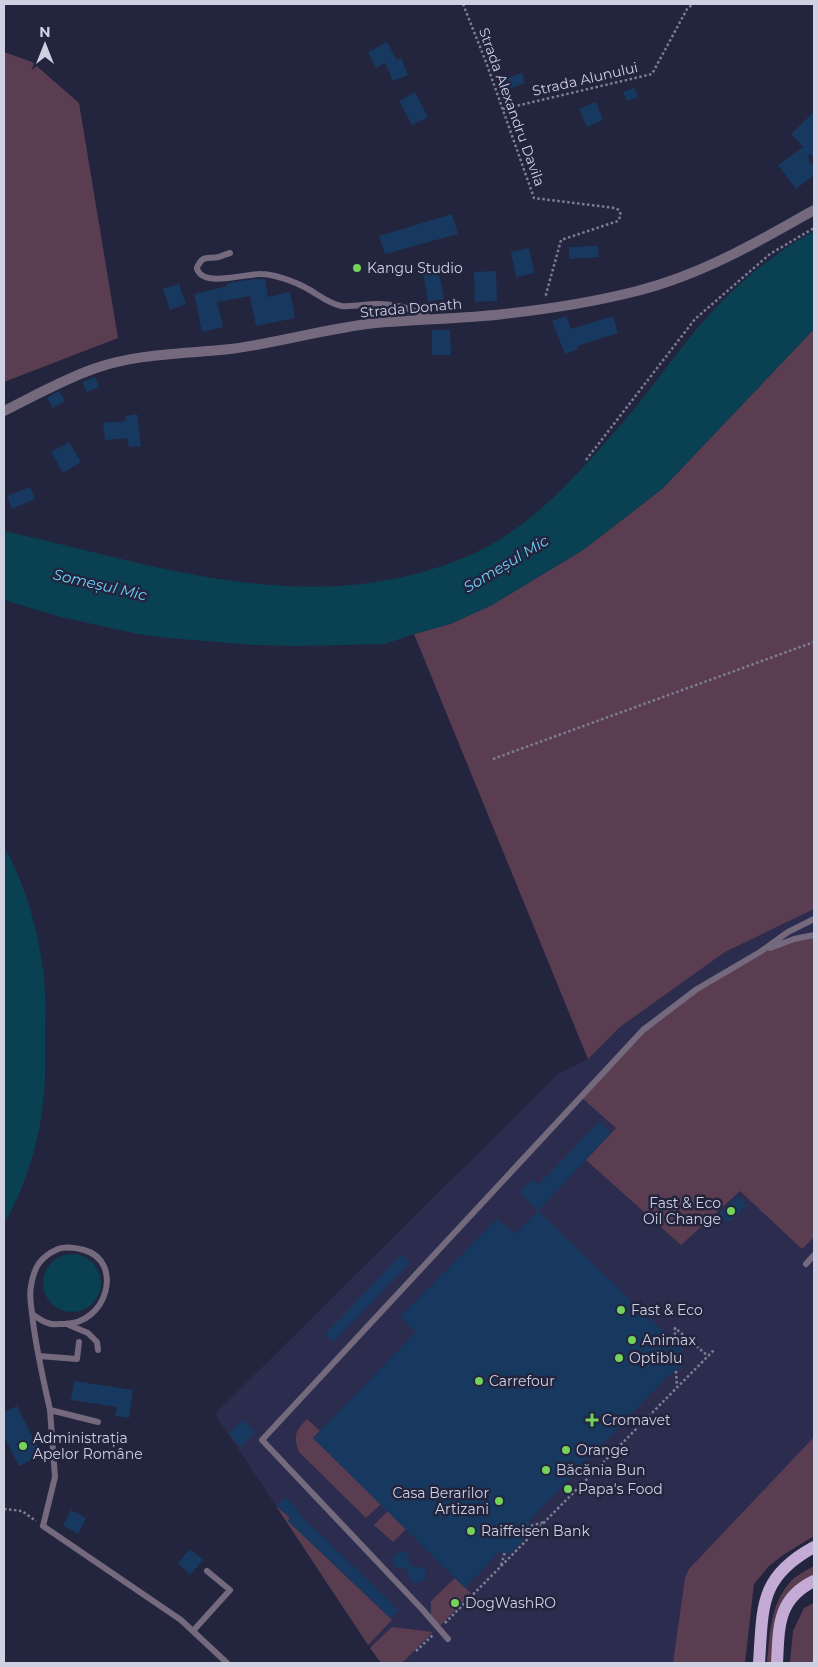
<svg xmlns="http://www.w3.org/2000/svg" width="818" height="1667" viewBox="0 0 818 1667" font-family="Montserrat,sans-serif">
	<rect width="100%" height="100%" fill="#23243e"/>
	<path fill="#2c2d4e" d="M814,909v569l-42,42 -61,143h-330l-166,-249 343,-340 30,-15 32,-32 105,-75z"/>
	<path fill="#5b3d52" d="M4,52l28,10 47,41 39,235 -114,44z
		M814,329v580l-89,43 -105,75 -32,32 -174,-425 36,-10 42,-19 91,-55 79,-61z
		M814,935v302l-12,12 -62,-58 -59,54 -95,-85 30,-32 -35,-31 62,-67 54,-41 63,-37z
		M307,1419l13,12 -7,7 68,66 -15,14 -67,-66c-6,-17 -4,-20 8,-33z
		M814,1437v99l-31,19 -14,11 -15,18 -9,79h-72l12,-85 4,-9z
		M276,1506l14,12 -2,3 104,99 -24,25z
		M388,1511l18,18 -13,13 -19,-17z
		M814,1566v14l-18,9 -23,74h-6c3,-29 3,-59 24,-82 6,-6 16,-11 23,-15z
		M455,1578l16,15 -31,33 -9,-11v-14z
		M814,1603v60h-24l3,-32 11,-23z
		M392,1627l41,5 -31,31h-21l-11,-15z"/>
	<path fill="#094153" d="M814,231v98l-152,160 -79,61 -91,55 -42,19 -36,10 -29,10 -86,2 -45,-1 -86,-7 -30,-4 -77,-17 -57,-17v-69c137,30 273,80 415,42 32,-9 63,-21 91,-40 43,-30 79,-71 113,-111 24,-27 45,-58 68,-86 34,-42 76,-79 123,-105z
		M4,847c22,38 35,86 40,130 2,19 1,40 1,60 0,22 1,43 -2,65 -3,37 -19,90 -39,121z
		M43 1283a29 29 0 1 1 58 0a29 29 0 1 1-58 0Z"/>
	<path fill="#18395f" d="M387,42l10,18 4,-2 7,17 -15,6 -8,-18 -9,5 -8,-16z
		M522,73l3,10 -16,6 -4,-10z
		M634,88l4,9 -11,4 -4,-9z
		M415,92l13,25 -16,8 -13,-24z
		M596,102l7,18 -16,7 -8,-18z
		M814,112v46l-4,-4 -3,3 7,10v8l-18,14 -18,-24 25,-18 -12,-13z
		M452,214l6,20 -73,20 -6,-18z
		M598,246l1,11 -30,2v-12z
		M529,248l5,25 -18,4 -5,-25z
		M438,269l6,30 -16,3 -5,-30z
		M496,271l1,30 -22,1 -1,-30z
		M255,279h10l3,18 22,-5 5,26 -39,8 -6,-30 -33,6 6,25 -21,5 -8,-38 33,-8v-3z
		M179,284l7,20 -16,6 -7,-21z
		M566,316l5,13 42,-13 5,17 -41,13 1,3 -13,5 -13,-33z
		M432,330h18l1,25h-19z
		M95,377l4,10 -12,5 -5,-10z
		M59,391l6,10 -12,7 -6,-10z
		M137,414l4,32 -12,1 -2,-9 -22,2 -2,-17 23,-2 -1,-5z
		M69,442l12,20 -18,11 -12,-21z
		M30,487l5,12 -23,10 -5,-13z
		M600,1121l11,12 -73,78 -19,-19 13,-13 6,6z
		M738,1196l9,10 -20,17 -8,-9z
		M538,1211l129,124 15,9 1,22 -14,9 -140,146 3,10 -21,22 -12,-1 -34,36 -152,-150 103,-106 -16,-15 97,-98 18,15z
		M402,1254l8,9 -77,79 -8,-8z
		M74,1381l59,9 -4,28 -14,-2 2,-9 -46,-7z
		M17,1406l25,49 -23,11 -15,-30v-24z
		M242,1420l13,12 -14,15 -13,-13z
		M285,1497l13,12 -2,2 103,99 -9,8 -102,-97 4,-5 -2,2 -13,-12z
		M71,1510l15,8 -8,16 -15,-9z
		M190,1549l13,11 -13,15 -12,-12z
		M401,1551l6,2 3,13 15,2v11l-4,4h-8l-4,-4 -2,-10 -8,-1 -5,-2 -2,-6 2,-5z"/>
	<g fill="none" stroke-linecap="round" stroke-linejoin="round">
		<path stroke="#7d7e94" stroke-width="2.5" stroke-dasharray="2.5 2.5" stroke-linecap="butt" d="M463,4l23,58 48,136 81,10 4,2 2,5 -3,6 -57,19 -16,58
			M503,109l149,-35 35,-65 6,-5
			M586,460l109,-141 75,-65 44,-26
			M493,759l321,-117
			M675,1340v-12l33,28
			M676,1371l1,16
			M4,1509l18,2 14,10
			M531,1526l13,-4
			M501,1565l4,-13
			M445,1623l269,-273
			M416,1651l18,-17"/>
		<path stroke="#75697e" stroke-width="6" d="M230,253c-4,1 -8,3 -11,4 -8,2 -16,-2 -20,7 -2,3 -3,4 -1,7 8,16 50,2 63,3 13,0 35,8 47,15 11,6 21,15 34,17 11,1 24,-2 35,-2 21,0 36,5 55,15
			M770,948l24,-9 20,-4
			M806,1264l8,-9
			M32,1314c5,3 11,8 16,9 4,2 11,1 15,1 45,1 61,-63 21,-74 -8,-2 -18,-4 -26,-1 -18,8 -24,18 -27,37 -2,9 0,18 1,27 3,32 11,65 18,97
			M69,1325l19,8 9,9 1,8
			M39,1356l38,3 2,-17
			M98,1422l-48,-12 5,67 -12,49 138,94 46,43
			M193,1631l37,-41 -23,-19
			M448,1639l-26,-30 -160,-169 381,-410 54,-41 63,-37 28,-20 26,-13"/>
		<path stroke="#75697e" stroke-width="10" d="M4,411c30,-15 60,-32 92,-43 44,-15 89,-14 134,-19 49,-6 97,-21 146,-26 43,-4 85,-4 128,-9 45,-5 90,-12 133,-23 64,-16 121,-49 177,-81"/>
		<path stroke="#c3abd6" stroke-width="12" d="M759,1663c4,-57 0,-86 55,-116
			M777,1663c2,-36 0,-64 37,-82"/>
	</g>
	<g fill="#75d25b" stroke="#23243e" stroke-width="2">
		<circle cx="357" cy="268" r="5"/>
		<circle cx="731" cy="1211" r="5"/>
		<circle cx="621" cy="1310" r="5"/>
		<circle cx="632" cy="1340" r="5"/>
		<circle cx="619" cy="1358" r="5"/>
		<circle cx="479" cy="1381" r="5"/>
		<path d="M589.5 1412.5h5v5h5v5h-5v5h-5v-5h-5v-5h5z"/>
		<circle cx="23" cy="1446" r="5"/>
		<circle cx="566" cy="1450" r="5"/>
		<circle cx="546" cy="1470" r="5"/>
		<circle cx="568" cy="1489" r="5"/>
		<circle cx="499" cy="1501" r="5"/>
		<circle cx="471" cy="1531" r="5"/>
		<circle cx="455" cy="1603" r="5"/>
	</g>
	<g text-anchor="middle" stroke-width="5" stroke-linejoin="round" paint-order="stroke">
		<g font-size="14" fill="#cfd0e2" stroke="#23243e">
			<text transform="translate(585 79) rotate(-13)" y="5">Strada Alunului</text>
			<text transform="translate(512 107) rotate(70)" y="5">Strada Alexandru Davila</text>
			<text transform="translate(411 308) rotate(-5)" y="5">Strada Donath</text>
		</g>
		<g font-size="14" fill="#cfd0e2" stroke="#23243e" text-anchor="start">
			<text x="367" y="273">Kangu Studio</text>
			<text x="721" y="1208" text-anchor="end">Fast &amp; Eco<tspan x="721" dy="16">Oil Change</tspan></text>
			<text x="631" y="1315">Fast &amp; Eco</text>
			<text x="642" y="1345">Animax</text>
			<text x="629" y="1363">Optiblu</text>
			<text x="489" y="1386">Carrefour</text>
			<text x="602" y="1425">Cromavet</text>
			<text x="33" y="1443">Administrația<tspan x="33" dy="16">Apelor Române</tspan></text>
			<text x="576" y="1455">Orange</text>
			<text x="556" y="1475">Băcănia Bun</text>
			<text x="578" y="1494">Papa's Food</text>
			<text x="489" y="1498" text-anchor="end">Casa Berarilor<tspan x="489" dy="16">Artizani</tspan></text>
			<text x="481" y="1536">Raiffeisen Bank</text>
			<text x="465" y="1608">DogWashRO</text>
		</g>
		<g font-size="15" font-style="italic" fill="#6dd2f7" stroke="#23243e">
			<text transform="translate(506 564) rotate(-31)" y="5">Someșul Mic</text>
			<text transform="translate(100 585) rotate(13)" y="5">Someșul Mic</text>
		</g>
	</g>
	<rect width="818" height="1667" fill="none" stroke="#cfd0e2" stroke-width="10"/>
	<g transform="translate(45 45)" stroke="#23243e" stroke-width="4" paint-order="stroke">
	<path d="M0-4L9 19L0 12L-9 19Z" fill="#cfd0e2"/>
	<text y="-8" font-size="14" font-weight="bold" text-anchor="middle" fill="#cfd0e2">N</text>
	</g>
</svg>
